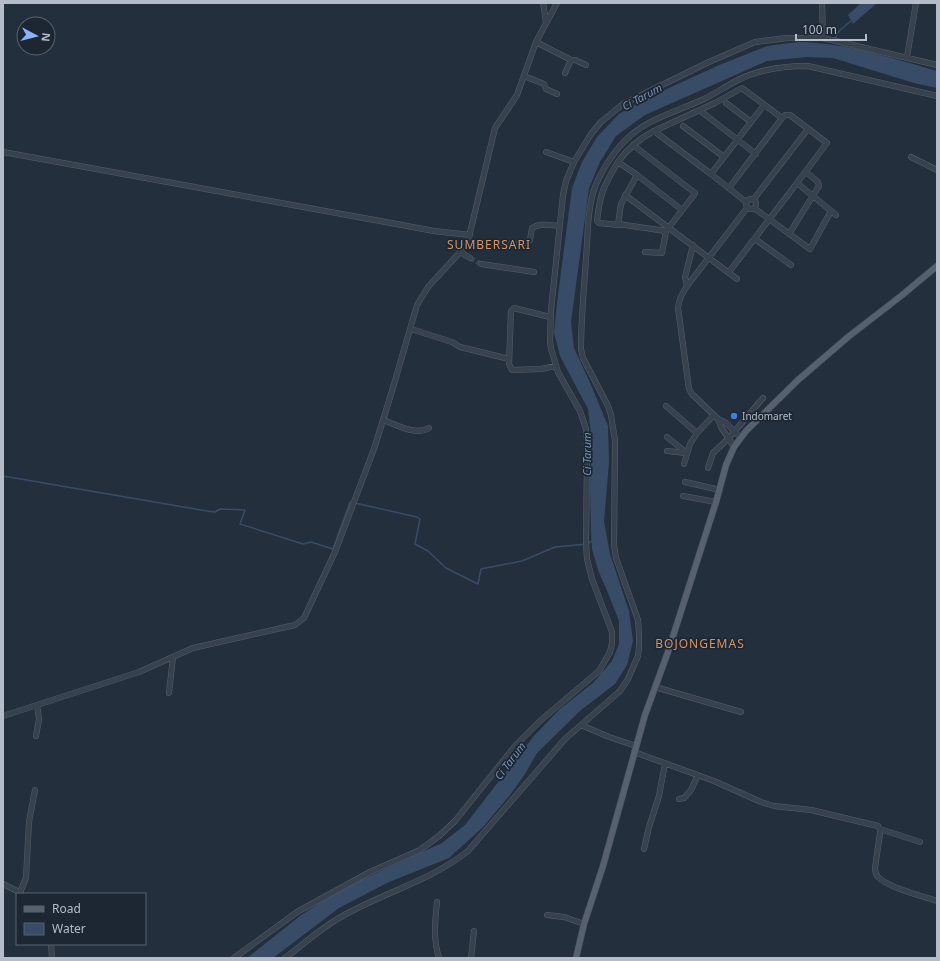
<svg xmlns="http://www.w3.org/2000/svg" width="940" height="961" viewBox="0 0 940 961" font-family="'Noto Sans',sans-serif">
	<rect width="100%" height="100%" fill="#242f3e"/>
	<path fill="#394c67" d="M861,3h16l-24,21 -5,-9z
		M799,42c49,1 92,16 138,29v17l-23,-5 -81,-25 -27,-1 -39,4 -122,54 -29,21 -16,26 -11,26 -18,134 3,26 17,37 17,41 1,36 -5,60 6,32 19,57 4,30 -6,24 -12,19 -34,26 -44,43 -12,21 -15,21 -27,32 -34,31 -60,24 -50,26 -66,50h-26l53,-42 29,-19 32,-17 81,-37 23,-18 68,-88 27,-28 33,-26 19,-22 7,-17v-23l-11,-28 -10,-23 -6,-21 -1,-18 -1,-44 2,-46 -4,-32 -28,-53 -6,-23 3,-30 15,-115 10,-26 15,-25 22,-23 24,-14 74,-34 50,-20z"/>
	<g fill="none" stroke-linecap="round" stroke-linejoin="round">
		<path stroke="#394c67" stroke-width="1.5" d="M835,39l4,-8 13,-11
			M3,476l204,35 8,1 5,-3 25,1 -5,14 63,20 8,-2 22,7 17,-47h2
			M355,503l62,14 3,2 -5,25 13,7 18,17 32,16 3,-15 41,-8 33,-14 32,-3 5,-3"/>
		<path stroke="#3a4453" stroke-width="5" stroke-dasharray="5 2.5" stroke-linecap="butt" d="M470,258l11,6"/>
		<g stroke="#565f6c" stroke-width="6">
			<path id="minor" d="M543,3l3,19
				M822,3l1,35
				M536,42l35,18h4l11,5
				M907,57l9,-54
				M565,73l6,-13
				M524,76l20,8 2,5 11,5
				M726,103l25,19
				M703,113l53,41
				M782,118l3,-3h5l37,28 -30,40 39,32
				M683,126l41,31
				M654,131l61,-28 27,-15 40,30 -53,70
				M3,152l388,71 43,8 36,4
				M546,152l28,10
				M911,157l26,13
				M618,162l19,13 -16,29 -3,21 -19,-2 -2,-2c3,-28 7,-36 21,-59z
				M618,162c10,-14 21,-23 36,-31l57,43
				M637,175l45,35
				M625,195l112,84
				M746 204a5 5 0 1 1 10 0a5 5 0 1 1-10 0Z
				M753,200l55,-71
				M746,202l-35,-28 53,-69
				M754,208l56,41 21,-38
				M618,224l48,7 28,-36 1,-2 -62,-48
				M789,234l30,-48 -1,-4 -12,-10
				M755,239l36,26
				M468,241l21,7 3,-1 3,-4c13,-1 24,5 35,-3l2,-12c8,-5 18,-3 27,-2
				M460,252l10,6
				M645,252l17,1 4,-22
				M481,264l53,8
				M729,272l68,-89
				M687,286l-2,-9 8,-32
				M550,317l-36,-9 -3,3 -2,53 3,6 29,-1 15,-3
				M411,329l41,13 8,5 49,12
				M666,406l31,27
				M718,419l-26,-25 -3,-5 -11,-81c1,-9 4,-14 9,-22l60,-78
				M384,420c12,5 32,16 45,8
				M667,437l20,16
				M734,447l-13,-20 -3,-8 8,4 15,15
				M667,451l19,2
				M684,464l6,-20 7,-11 17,-18
				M708,468l5,-15 16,-15 34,-40
				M685,482l35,8
				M683,496l33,6
				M655,687l86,25
				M169,693l4,-36
				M3,716l136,-44 54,-24 102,-23 9,-7 31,-66 39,-103 18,-58 25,-86 11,-18 34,-37 6,-9 27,-113 22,-33 19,-53 21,-39
				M581,725l28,12 27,9
				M36,736l3,-17 -2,-14
				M634,752l80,29 47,21 13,4 37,4 67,16 2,3v4l-5,35c0,3 0,6 3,9 11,11 44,19 59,24
				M679,799l5,-1 7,-8 7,-15
				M880,829l40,13
				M644,849l5,-22 10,-31 6,-33
				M3,884l18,9
				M21,894v-4l5,-12 3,-56 6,-32
				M437,902c-2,19 -4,37 2,56
				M547,915l17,2 20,7
				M51,944l1,14
				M234,958l63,-46 73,-40 50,-22 19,-14 16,-15 60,-75 26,-26 58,-49 11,-19 2,-9v-11l-20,-53 -5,-20 -1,-16 1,-82 -1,-32 -6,-18 -22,-39 -7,-23 -1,-8 1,-31 12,-115 3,-14 8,-19 17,-28 10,-12 22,-18 86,-42 46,-20 32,-4h36l114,27
				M285,958c21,-16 41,-34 65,-46 39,-21 83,-33 118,-61l97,-112 55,-48 8,-12 10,-23 1,-9v-13l-1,-14 -22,-62 -2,-13 1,-104 -4,-26 -3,-9 -25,-48 -2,-9c0,-30 3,-60 5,-90 2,-23 1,-50 9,-72 7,-18 21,-39 36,-52 20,-17 49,-25 73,-36 12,-6 22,-13 34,-19 22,-11 46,-14 70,-14l129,30
				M471,958l3,-27"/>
		</g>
		<g stroke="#414a57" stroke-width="7">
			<path id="major" d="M576,958l8,-34 19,-58 42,-151 23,-63 48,-150 10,-37 8,-18 12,-16 52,-51 50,-43 53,-41 36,-30"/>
		</g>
		<use href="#minor" stroke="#38414e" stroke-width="5"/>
		<use href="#major" stroke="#56606e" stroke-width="6"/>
	</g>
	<circle fill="#3f7fe0" stroke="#1d2633" stroke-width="1.5" cx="734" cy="416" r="4"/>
	<g text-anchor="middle" stroke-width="3.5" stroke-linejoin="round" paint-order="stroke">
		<g font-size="10" fill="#b4bcc9" stroke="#1d2633" text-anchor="start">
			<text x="742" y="420">Indomaret</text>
		</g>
		<g font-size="11" font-style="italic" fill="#7c92b1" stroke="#1d2633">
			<text transform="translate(642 97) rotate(-28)" y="4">Ci Tarum</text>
			<text transform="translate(587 454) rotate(-90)" y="4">Ci Tarum</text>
			<text transform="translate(510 761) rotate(-53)" y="4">Ci Tarum</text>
		</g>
		<g font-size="12" letter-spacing="1" fill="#d59563" stroke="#1d2633">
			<text x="489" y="249">SUMBERSARI</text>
			<text x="700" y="648">BOJONGEMAS</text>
		</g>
	</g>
	<rect width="940" height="961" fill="none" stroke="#b4bcc9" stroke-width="8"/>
	<rect x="16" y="893" width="130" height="52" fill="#1d2633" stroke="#59626f"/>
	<rect x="24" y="906" width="20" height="6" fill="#56606e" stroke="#59626f"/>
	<text x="52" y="913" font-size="12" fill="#b4bcc9">Road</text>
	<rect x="24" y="923" width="20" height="12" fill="#394c67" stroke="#59626f"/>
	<text x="52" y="933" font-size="12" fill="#b4bcc9">Water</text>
	<g transform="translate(36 36) rotate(97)"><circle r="19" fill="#1d2633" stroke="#59626f"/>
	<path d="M0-3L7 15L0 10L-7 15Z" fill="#8ab4f8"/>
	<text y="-6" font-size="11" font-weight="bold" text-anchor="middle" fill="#b4bcc9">N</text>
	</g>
	<path d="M796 34v6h70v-6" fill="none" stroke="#b4bcc9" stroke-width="2"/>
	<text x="802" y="34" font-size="12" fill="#b4bcc9" stroke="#1d2633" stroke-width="3" paint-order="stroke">100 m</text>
</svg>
